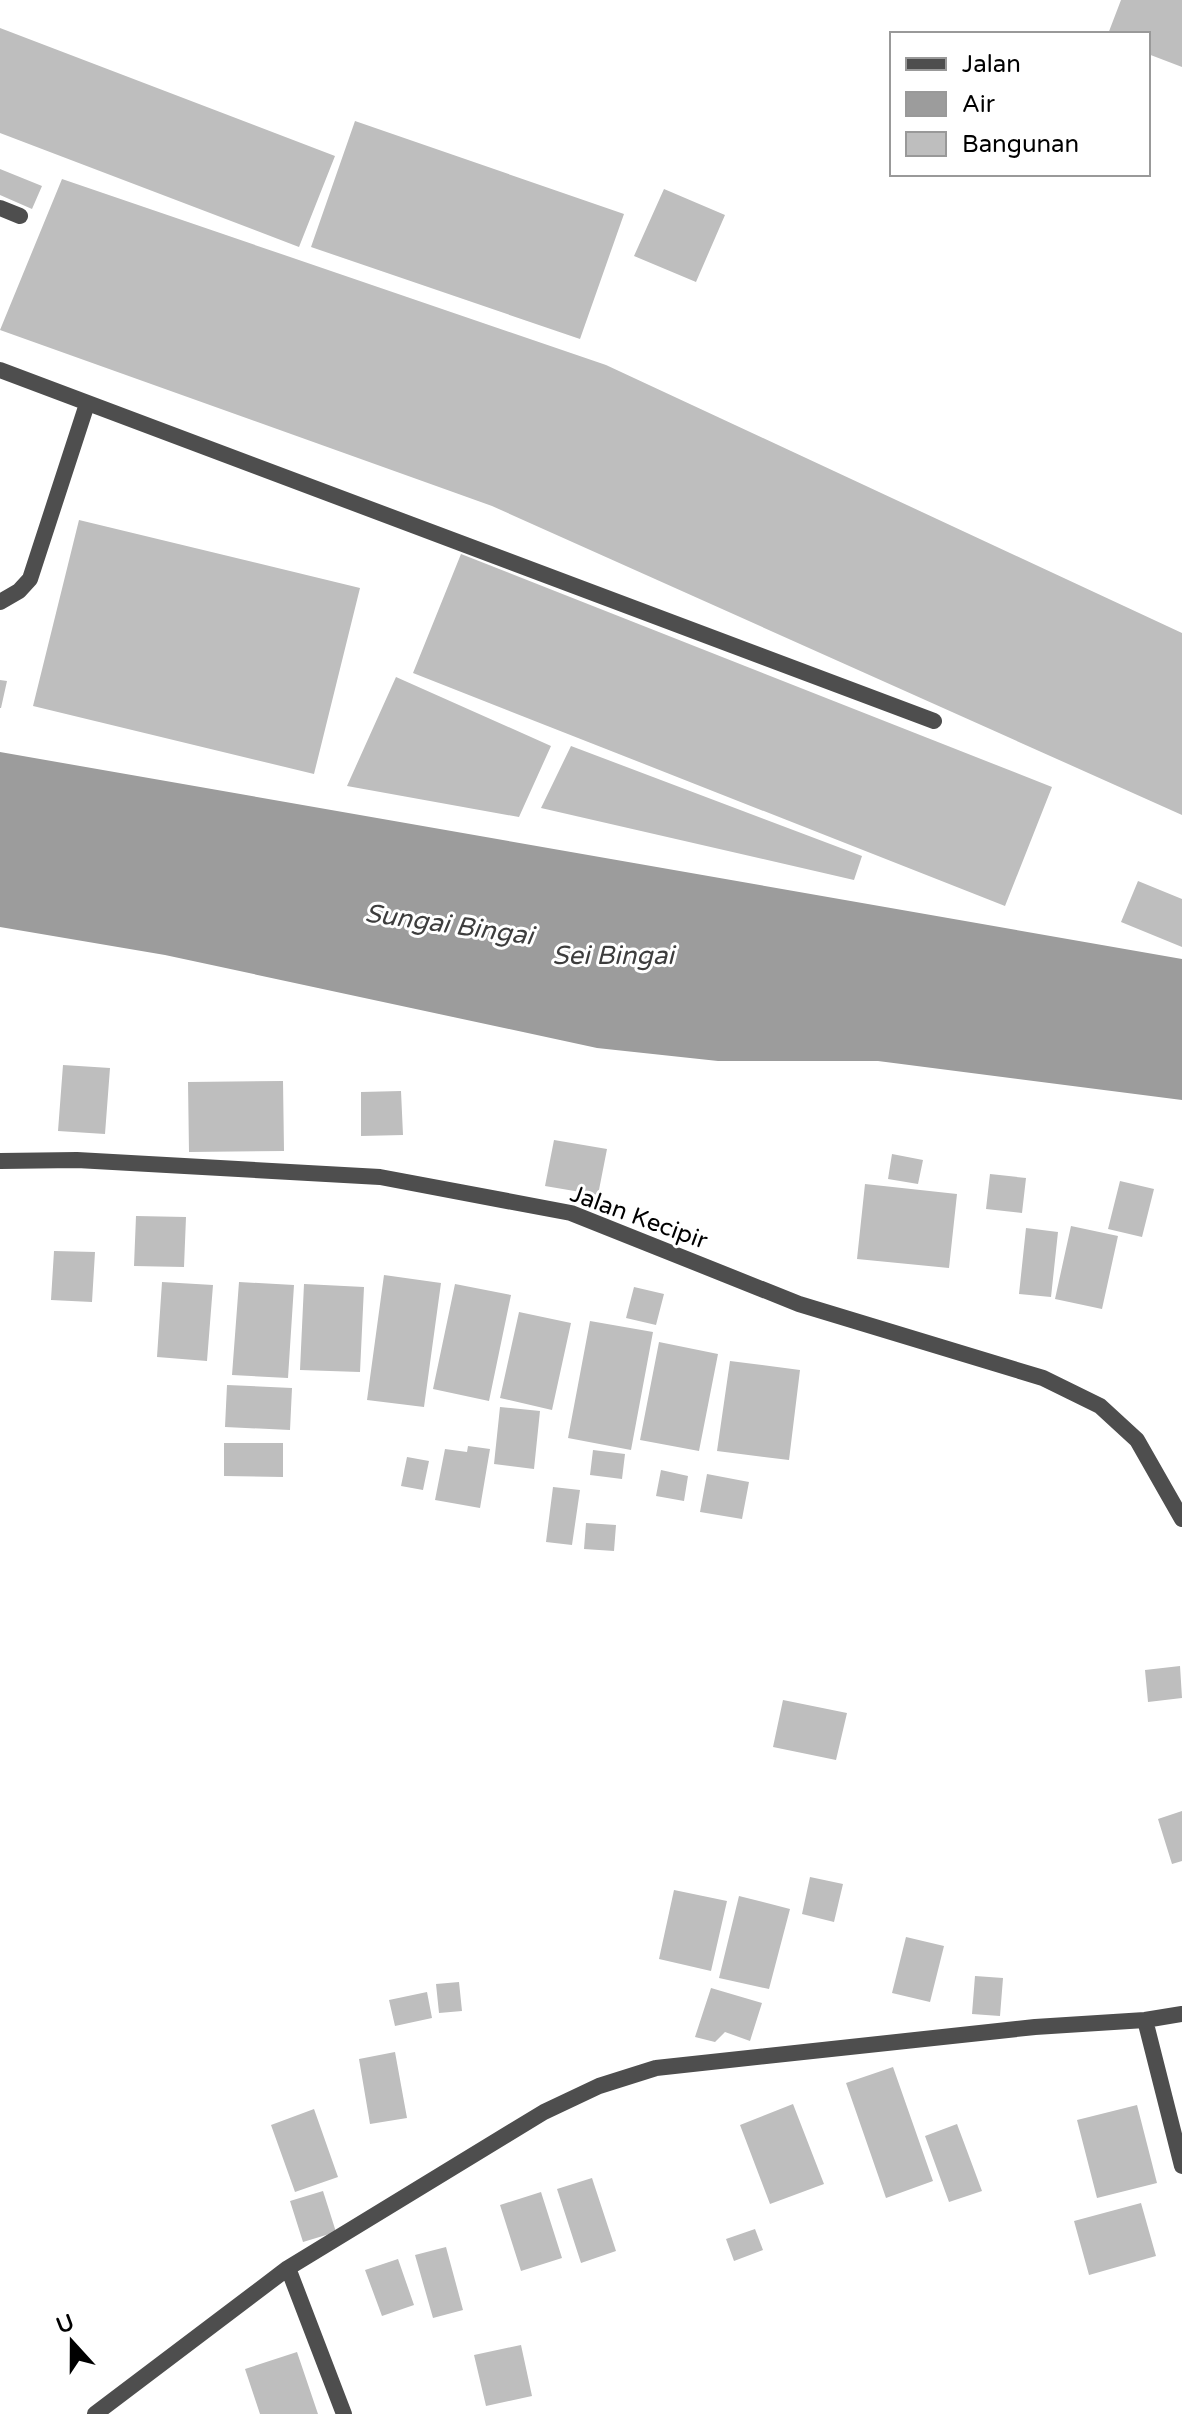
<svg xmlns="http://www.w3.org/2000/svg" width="1182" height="2414" viewBox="0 0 1182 2414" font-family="'Varela Round',sans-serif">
	<rect width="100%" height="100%" fill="#fff"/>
	<path fill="#9c9c9c" d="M0,752l1182,207v141l-304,-39h-160l-121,-13 -432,-93 -165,-28z"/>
	<path fill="#bebebe" d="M1121,0h61v67l-34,-13v-20h-40z
		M0,28l335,128 -36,91 -299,-114z
		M355,121l269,93 -44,125 -269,-92z
		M0,169l42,17 -10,23 -32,-14z
		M62,179l544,186 576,268v182l-690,-309 -492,-176z
		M664,189l61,26 -29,67 -62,-26z
		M79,520l281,68 -46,186 -281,-68z
		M461,554l591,233 -47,119 -592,-233z
		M396,677l155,69 -32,71 -172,-31z
		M0,680l7,1 -6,27h-1z
		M571,746l291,110 -8,24 -313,-72z
		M1138,881l44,18v48l-61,-25z
		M63,1065l47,3 -5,66 -47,-3z
		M283,1081l1,70 -95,1 -1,-70z
		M401,1091l2,44 -42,1v-44z
		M554,1140l53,9 -9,46 -53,-9z
		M892,1154l31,6 -5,24 -30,-5z
		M990,1174l36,4 -4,35 -36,-4z
		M1120,1181l34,8 -12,48 -34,-8z
		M865,1184l92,10 -8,74 -92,-9z
		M136,1216l50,1 -2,50 -50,-1z
		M1071,1226l47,10 -16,73 -47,-10z
		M1026,1228l32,4 -7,65 -32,-3z
		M54,1251l41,1 -3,50 -41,-2z
		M384,1275l57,8 -17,124 -57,-7z
		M162,1282l51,3 -6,76 -50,-4z
		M239,1282l55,3 -6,93 -56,-3z
		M304,1284l60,3 -4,85 -60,-2z
		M455,1284l56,11 -22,106 -56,-12z
		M634,1287l30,7 -8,31 -30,-7z
		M519,1312l52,11 -19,87 -52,-12z
		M590,1321l63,11 -22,118 -63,-12z
		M659,1342l59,12 -19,97 -59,-11z
		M730,1361l70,9 -11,90 -72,-9z
		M227,1385l65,3 -2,42 -65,-3z
		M500,1407l40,4 -6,58 -40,-5z
		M224,1443h59v34l-59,-1z
		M468,1446l22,3 -10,59 -45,-8 10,-51 22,3z
		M593,1450l32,4 -3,25 -32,-4z
		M407,1457l22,4 -6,29 -22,-4z
		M661,1470l27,6 -4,25 -28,-5z
		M707,1474l42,8 -7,37 -42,-7z
		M553,1487l27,3 -8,55 -26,-3z
		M586,1523l30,2 -2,26 -30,-2z
		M1180,1666l2,32 -34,4 -3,-32z
		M783,1700l64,13 -11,47 -63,-13z
		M1182,1811v50l-10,3 -14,-45z
		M810,1877l33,7 -9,38 -32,-8z
		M674,1890l53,11 -16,70 -52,-12z
		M739,1896l51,13 -21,80 -50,-11z
		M906,1937l38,9 -14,56 -38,-9z
		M975,1976l28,2 -3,38 -28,-2z
		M459,1982l3,29 -23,2 -3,-29z
		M711,1988l51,15 -12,38 -25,-9 -10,10 -20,-5z
		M427,1992l5,26 -37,8 -6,-26z
		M395,2052l12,66 -37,6 -11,-65z
		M893,2067l40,114 -47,17 -40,-115z
		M793,2104l31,80 -54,20 -30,-79z
		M1137,2105l20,78 -60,15 -20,-78z
		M314,2109l24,68 -43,15 -24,-67z
		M957,2124l25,67 -33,11 -24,-66z
		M592,2178l24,73 -35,12 -24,-74z
		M323,2191l13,41 -33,10 -13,-41z
		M541,2192l21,66 -41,13 -21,-66z
		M1141,2203l15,53 -67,19 -15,-54z
		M755,2229l8,21 -29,11 -8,-22z
		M446,2247l17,63 -30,8 -18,-63z
		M398,2259l16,46 -32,11 -17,-46z
		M521,2345l11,51 -46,10 -12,-51z
		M297,2352l21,62h-58l-15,-45z"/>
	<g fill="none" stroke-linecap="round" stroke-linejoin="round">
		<path stroke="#4e4e4e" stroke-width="16" d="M0,208l20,8
			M0,370l934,351
			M0,602l19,-11 11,-12 57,-175"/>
		<path stroke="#4e4e4e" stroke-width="16" d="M0,1161l77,-1 303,17 191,36 228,91 244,74 57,28 37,34 45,79
			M1145,2020l37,146
			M288,2268l56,146
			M95,2414l193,-146 256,-156 55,-26 57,-18 379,-41 110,-7 37,-6"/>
	</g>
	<g text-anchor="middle" stroke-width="6" stroke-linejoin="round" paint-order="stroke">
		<g font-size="24" fill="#000" stroke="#fff">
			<text transform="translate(639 1217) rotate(20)" y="8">Jalan Kecipir</text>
		</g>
		<g font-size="26" font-style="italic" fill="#3d3d3d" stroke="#fff">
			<text transform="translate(449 924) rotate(8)" y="9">Sungai Bingai</text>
			<text x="613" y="964">Sei Bingai</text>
		</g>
	</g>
	<rect x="890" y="32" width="260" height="144" fill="#ffffff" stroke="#999999" stroke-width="2"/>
	<rect x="906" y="58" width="40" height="12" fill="#4e4e4e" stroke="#999999" stroke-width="2"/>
	<text x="962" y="72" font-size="24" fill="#000000">Jalan</text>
	<rect x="906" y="92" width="40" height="24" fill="#9c9c9c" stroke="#999999" stroke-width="2"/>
	<text x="962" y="112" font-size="24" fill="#000000">Air</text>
	<rect x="906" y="132" width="40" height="24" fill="#bebebe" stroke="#999999" stroke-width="2"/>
	<text x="962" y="152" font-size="24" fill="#000000">Bangunan</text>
	<g transform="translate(72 2342) rotate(339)" stroke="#ffffff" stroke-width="6" paint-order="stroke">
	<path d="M0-6L14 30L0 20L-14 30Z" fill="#000000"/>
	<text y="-12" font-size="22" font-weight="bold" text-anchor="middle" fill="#000000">U</text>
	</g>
</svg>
